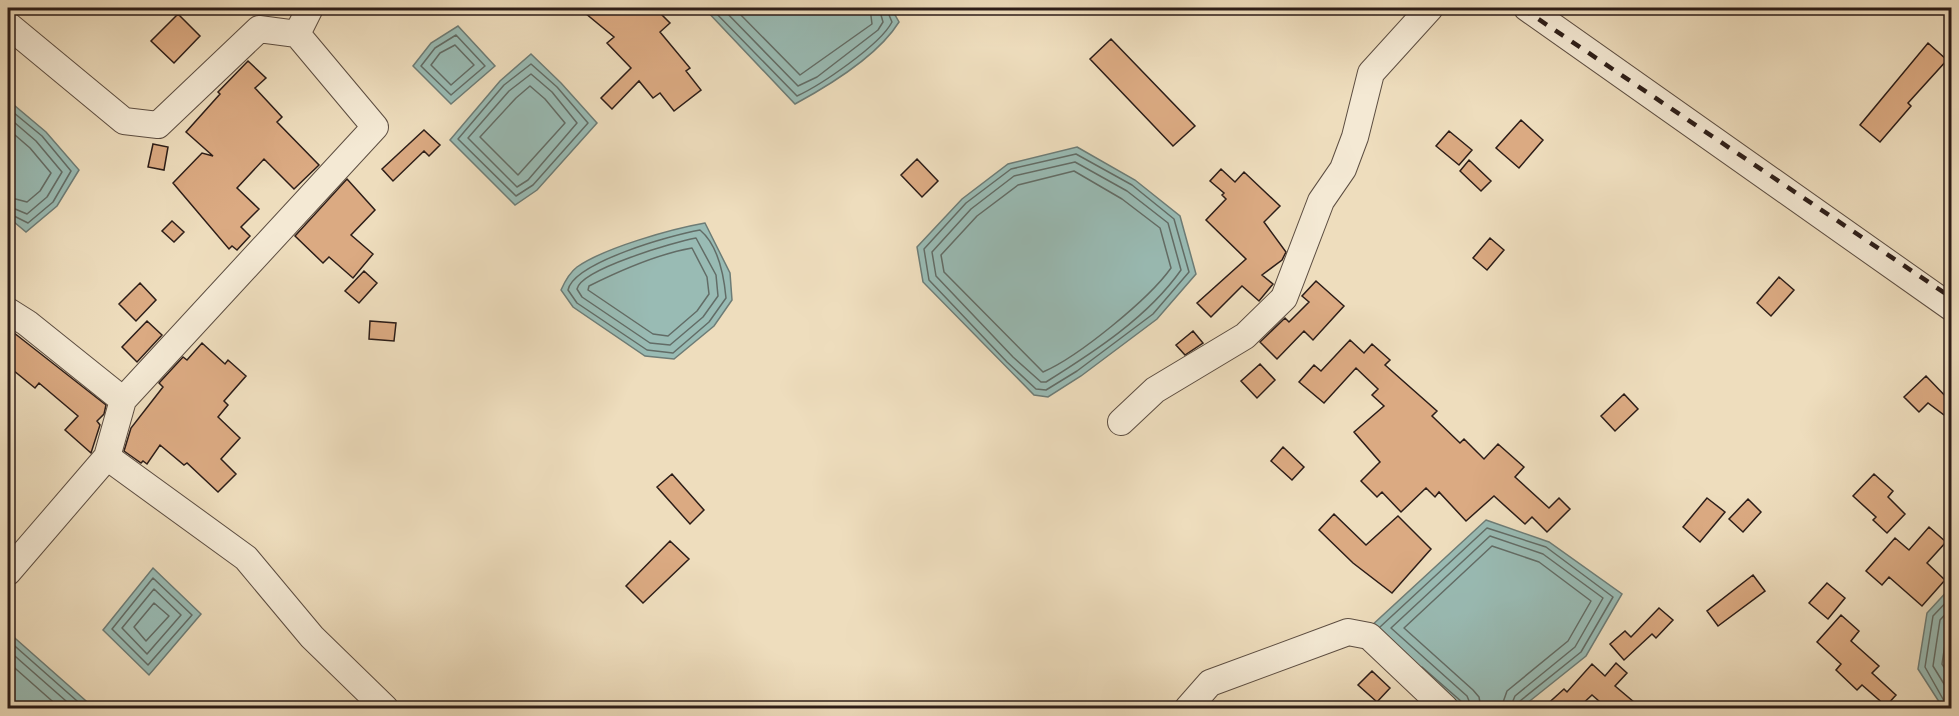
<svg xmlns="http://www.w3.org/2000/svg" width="1959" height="716" viewBox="0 0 1959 716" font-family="'IM FELL Great Primer',serif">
	<rect width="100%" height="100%" fill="#eeddbd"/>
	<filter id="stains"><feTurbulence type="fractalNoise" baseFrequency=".00333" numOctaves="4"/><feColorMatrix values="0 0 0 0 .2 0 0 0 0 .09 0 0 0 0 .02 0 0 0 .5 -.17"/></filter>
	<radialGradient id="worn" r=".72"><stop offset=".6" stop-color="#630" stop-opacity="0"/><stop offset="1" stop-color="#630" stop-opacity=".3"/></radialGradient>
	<path fill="#99bbb4" stroke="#6d7c76" stroke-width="1.5" d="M704,8h187l8,14c-21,34 -69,63 -104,82z
		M458,26l37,40 -44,38 -38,-38 18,-23z
		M531,54l30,29 36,40 -60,67 -22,15 -65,-65 50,-59z
		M8,100l38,32 33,38 -22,36 -31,26 -18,-15z
		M1077,147l58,33 45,36 16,58 -39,45 -76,57 -33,21 -14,-2 -111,-113 -6,-35 45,-48 46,-35z
		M705,223l25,50 2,27 -18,26 -40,33 -29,-3 -72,-49 -12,-17c4,-9 8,-17 16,-23 27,-19 94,-38 128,-44z
		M1486,520l63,22 73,52 -36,62 -65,52h-60l-92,-80z
		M153,568l48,46 -52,61 -46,-45z
		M1951,587v121h-8l-25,-39 9,-56z
		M8,632l86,76h-86z"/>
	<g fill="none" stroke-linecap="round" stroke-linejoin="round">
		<path stroke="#626c66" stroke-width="1.5" d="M711,8l86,88c24,-11 83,-51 95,-74l-6,-14
			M722,8l76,78 19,-9 61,-47 5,-8 -4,-14
			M734,8l66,67 72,-51 -2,-16
			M456,35l29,31 -34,29 -30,-29 14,-18z
			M455,45l19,20 -23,20 -20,-20 9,-12z
			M531,64l26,23 31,36 -55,62 -17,11 -58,-57 46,-54z
			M531,74l21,18 25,31 -49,57 -11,7 -49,-49 41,-47z
			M530,86l15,13 20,24 -47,52 -38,-38 36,-39z
			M8,108l34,28 29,35 -18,31 -25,21 -20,-10
			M8,117l28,24 26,31 -15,25 -20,17 -19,-8
			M8,129l22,19 21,25 -11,18 -13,11 -19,-5
			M1076,154l56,31 42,34 15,53 -36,42 -76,57 -31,19 -10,-1 -29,-27 -78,-82 -5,-31 42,-46 45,-34z
			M1075,162l52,29 41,32 13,47c-33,47 -87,82 -135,112h-5l-28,-25 -77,-81 -4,-24 39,-43 43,-33z
			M1074,171l48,28 38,29 11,40c-22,31 -93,89 -128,104l-99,-100 -3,-17 36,-39 41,-31z
			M700,230c18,15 24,46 26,68l-17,24 -36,31 -26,-3 -70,-47 -9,-13c6,-28 104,-55 132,-60z
			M696,238l20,37 2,21 -15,21 -33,28 -20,-2 -68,-46 -5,-8c4,-20 98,-47 119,-51z
			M692,248l15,29 2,17 -12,17 -29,25 -15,-2 -65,-44 1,-4c32,-16 69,-32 103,-38z
			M153,578l39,37 -44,50 -36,-36z
			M154,589l27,26 -34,39 -25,-26z
			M154,603l15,13 -23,25 -12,-14z
			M1952,607l-12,13 -7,46 19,31
			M1952,620l-4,4 -6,40 10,16
			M1380,627l107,-99 59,19 67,50 -32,55 -61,49 -2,7
			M8,640l77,68
			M8,650l66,58
			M8,662l52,46
			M1422,667l40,35 2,6
			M1472,708l-5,-12 -76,-68 99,-92 53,18 60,44 -28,49 -60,49 -5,12
			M1481,708l-2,-11 -6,-7 -69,-62 88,-82 47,16 52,39 -23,40 -61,50 -6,17
			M1948,708l-23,-41 8,-51 19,-20"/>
	</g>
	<path fill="#dbaa82" stroke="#2c1d18" stroke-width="1.5" d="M579,8h76l15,15 -10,9 30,36 -4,3 15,19 -27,21 -14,-18 -7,5 -14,-17 -27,28 -11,-11 30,-30 -24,-25 7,-6z
		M178,14l22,22 -26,27 -23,-22z
		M1111,39l84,87 -22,20 -83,-87z
		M1928,43l19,17 -39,43 3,3 -31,36 -20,-17z
		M248,61l18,17 -11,10 27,29 -5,5 42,43 -25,24 -30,-30 -27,29 22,21 -18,18 9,9 -13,14 -5,-4 -3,3 -56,-66 29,-30 11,3 -27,-24 34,-38 -2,-2z
		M1521,120l22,20 -24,28 -23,-20z
		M424,130l16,15 -11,11 -5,-5 -31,30 -11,-12z
		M1449,131l23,19 -13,15 -23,-19z
		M153,144l15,3 -4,23 -16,-3z
		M917,159l21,22 -16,16 -21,-22z
		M1469,160l22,21 -10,10 -21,-20z
		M1221,169l14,13 9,-10 36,34 -16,16 22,30 -4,8 -20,15 11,9 -14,17 -17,-15 -31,31 -14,-14 49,-44 -40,-39 20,-21 -4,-4 2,-2 -14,-12z
		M347,179l28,31 -24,25 22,19 -20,24 -24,-21 -6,6 -28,-27z
		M172,221l12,11 -10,10 -12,-11z
		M1490,238l14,12 -17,20 -14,-12z
		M364,271l13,12 -18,20 -14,-12z
		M1779,277l15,13 -23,26 -14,-13z
		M1316,281l28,25 -31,34 -9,-9 -27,28 -17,-17 25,-24 4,4 20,-20 -7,-6z
		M140,283l16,17 -20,21 -17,-17z
		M147,321l15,14 -25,27 -15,-15z
		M370,321l26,2 -2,18 -25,-2z
		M9,329l97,76 -2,9 -7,7 3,4 -9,28 -26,-23 13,-14 -39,-33 -4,5 -27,-22z
		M1193,331l10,12 -18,12 -9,-10z
		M1350,340l14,13 8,-9 18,16 -5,5 52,46 -5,5 28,27 4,-4 20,20 14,-15 26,23 -9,10 34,31 10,-10 11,11 -23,23 -15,-15 -7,7 -31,-28 -28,25 -27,-29 -4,5 -9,-9 -25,24 -19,-20 -5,5 -16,-16 19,-19 -26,-30 30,-26 -12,-11 6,-6 -22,-21 -32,35 -25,-21 15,-17 7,6z
		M202,343l23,21 3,-4 18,16 -22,25 4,4 -10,12 22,21 -19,21 15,15 -18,18 -31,-29 -3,2 -24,-20 -13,19 -4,-3 -2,2 -17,-12 7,-23 32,-41 -4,-4 24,-26 4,3z
		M1260,364l15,16 -18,18 -16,-17z
		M1926,376l26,27v18l-24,-18 -9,9 -15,-15z
		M1624,394l14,15 -23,22 -14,-15z
		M1283,447l21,20 -12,13 -21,-19z
		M672,474l32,36 -14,14 -33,-37z
		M1874,474l19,17 -5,6 17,17 -18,19 -14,-13 3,-3 -23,-21z
		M1707,498l18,14 -25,30 -17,-15z
		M1748,499l13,13 -18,20 -14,-13z
		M1334,514l32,31 32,-29 33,33 -39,44 -39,-30 -34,-33z
		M1929,527l17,15 -19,21 18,17 -23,26 -33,-29 -7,8 -16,-14 29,-33 14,12z
		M670,541l19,18 -46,44 -17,-17z
		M1753,575l12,16 -47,35 -11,-15z
		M1827,583l18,15 -17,21 -19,-16z
		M1659,608l14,12 -17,18 -4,-4 -28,26 -14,-16 15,-13 6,6z
		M1841,615l18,16 -8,10 28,25 -7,7 24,22 -10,11 -24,-21 -5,5 -21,-20 5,-6 -24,-22z
		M1616,663l11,10 -12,13 26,22h-34l-15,-13 -14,13h-35l21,-19 3,3 25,-28 13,12z
		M1372,671l18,17 -13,14 -19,-17z"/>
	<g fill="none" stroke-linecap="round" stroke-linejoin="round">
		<g stroke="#5c4d41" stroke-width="28">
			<path id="minor" d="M1527,8l425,300
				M8,25l116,96 34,4 101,-96 38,5 78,93 -252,273 -16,57 -99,115
				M297,34l13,-26
				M8,311l19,12 96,77
				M1121,422l34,-32 90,-54 39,-38 37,-97 22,-32 12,-32 16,-64 59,-65
				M107,457l139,101 66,79 73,71
				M1188,708l22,-25 138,-51 21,4 76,72"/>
		</g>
		<use href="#minor" stroke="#f4e9d4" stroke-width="26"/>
		<path stroke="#2c1d18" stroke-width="4.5" stroke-dasharray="10 10" stroke-linecap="butt" d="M1522,8l430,290"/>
	</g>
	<rect width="1959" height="716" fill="none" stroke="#eeddbd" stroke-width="30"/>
	<rect x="9" y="9" width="1941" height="698" fill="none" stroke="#2c1d18" stroke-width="3"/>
	<rect x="15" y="15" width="1929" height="686" fill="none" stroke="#2c1d18" stroke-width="1.5"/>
	<rect width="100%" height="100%" filter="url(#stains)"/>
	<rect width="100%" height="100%" fill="url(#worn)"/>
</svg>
